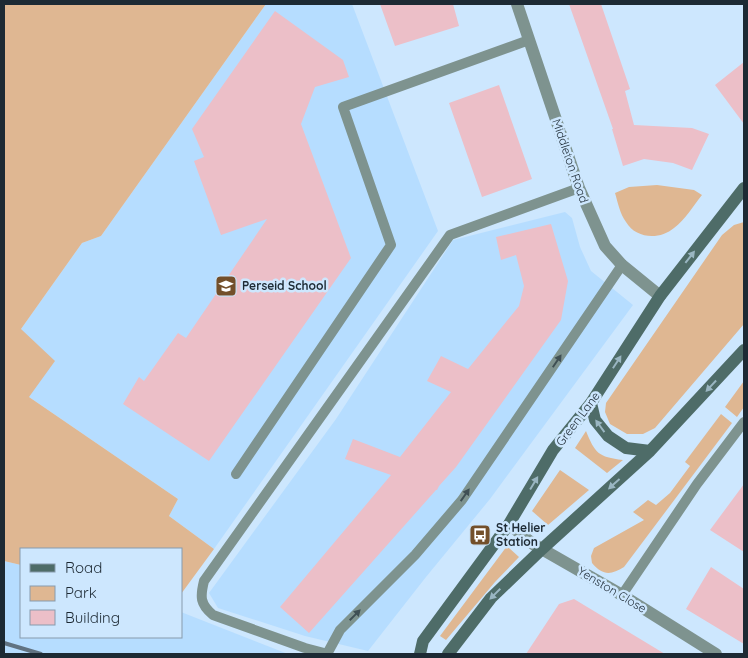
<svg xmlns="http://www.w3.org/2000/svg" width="748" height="658" viewBox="0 0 748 658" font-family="Quicksand,sans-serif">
	<rect width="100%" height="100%" fill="#cde7fe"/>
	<path fill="#b6ddff" d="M266,4h86l86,227 -224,318 -45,-33 9,-17 -149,-102 -8,-68 61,-86 19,-7z
		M565,212l7,6 8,29 11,24 42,34 -143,194 -64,78 -58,74 -63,-15 -87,-28 -9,-15 127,-174 117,-179z
		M4,561l17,4v72h160v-25l107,42h-284z"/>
	<path fill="#dfb792" d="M4,4h262l-165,232 -19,7 -61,86 34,32 -26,36 149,102 -9,17 45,33 -33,45v-45h-160v16l-17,-4z
		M657,185l37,5 8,5c-9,11 -17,25 -28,33 -14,12 -38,11 -48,-6 -6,-8 -8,-19 -11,-29l14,-6z
		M744,222v102l-89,104 -12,6h-16l-17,-10 -5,-12 1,-9 116,-168 12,-10z
		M744,381v26l-7,10 -12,-10z
		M721,414l11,9 -108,144c-13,8 -21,9 -32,-4l-1,-7 3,-8 50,-28 -11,-8 15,-12 8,5 14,-12 20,-27 -5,-4z
		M586,431c9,22 12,26 37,29l-16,13 -32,-25z
		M560,470l29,20 -41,35 -16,-14z
		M507,546l12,11 -24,25 -49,58 -6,-4z"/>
	<path fill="#ecbfc8" d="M380,4h73l6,22 -64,20z
		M569,4h32l29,85 -5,2 9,34 58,3 17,6 -17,36 -19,-7 -29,-4 -21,7 -11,-37h1z
		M275,11l68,49 6,17 -34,10 -14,37 50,134 -142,203 -86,-57 16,-27 5,4 34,-48 8,5 81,-119 -46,16 -27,-74 10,-4 -12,-28z
		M744,62v62l-29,-39z
		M499,85l33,94 -50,18 -33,-94z
		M551,224l17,57 -7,39 -105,147 -17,19 -2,4h-1l-127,143 -29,-26 111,-132 -46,-16 8,-20 47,18 51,-65 -24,-11 14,-25 27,13 51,-63 5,-20 -8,-31 -15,5 -5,-23z
		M744,484v68l-34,-22z
		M711,567l33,22v55l-58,-35z
		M574,599l91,55h-139l33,-50z"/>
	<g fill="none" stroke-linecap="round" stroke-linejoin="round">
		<path stroke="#7e938f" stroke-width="10" d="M236,474l155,-229 -48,-138 186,-67
			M622,595l75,-111 47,-62
			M327,654l13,-24 75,-75 47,-55 160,-235
			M328,654l-23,-6 -92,-33c-13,-11 -13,-18 -9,-34l246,-346 129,-47"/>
		<path stroke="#7e938f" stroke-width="12" d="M517,4l62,184 26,58 17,19 38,31
			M509,524l24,20 89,51 94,59"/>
		<path stroke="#4e6c68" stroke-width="12" d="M591,403l4,17 13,16 18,12 24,3
			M420,654l3,-13 86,-117 44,-74 38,-47 69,-107 84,-108
			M448,654l43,-56 51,-49 108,-98 94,-101"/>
		<path stroke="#617382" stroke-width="4" d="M4,643l37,11"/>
	</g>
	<defs><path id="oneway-solid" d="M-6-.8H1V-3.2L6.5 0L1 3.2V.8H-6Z" transform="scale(1.25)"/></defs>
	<g fill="#9ab6c2">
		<use href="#oneway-solid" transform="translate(690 257) rotate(-52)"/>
		<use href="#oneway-solid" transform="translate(617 362) rotate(-57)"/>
		<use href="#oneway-solid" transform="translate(711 386) rotate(133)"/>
		<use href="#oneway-solid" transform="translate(600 426) rotate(-126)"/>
		<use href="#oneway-solid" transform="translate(534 483) rotate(-59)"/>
		<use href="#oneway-solid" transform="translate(614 484) rotate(138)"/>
		<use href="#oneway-solid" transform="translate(495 594) rotate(135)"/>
	</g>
	<g fill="#3f4f54">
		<use href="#oneway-solid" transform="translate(557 361) rotate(-56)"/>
		<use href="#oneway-solid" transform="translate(465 495) rotate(-55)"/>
		<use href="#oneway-solid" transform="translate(355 615) rotate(-45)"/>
	</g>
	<defs>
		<g id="school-square" transform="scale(1.125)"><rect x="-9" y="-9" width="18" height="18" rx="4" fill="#734f2a" stroke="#cde7fe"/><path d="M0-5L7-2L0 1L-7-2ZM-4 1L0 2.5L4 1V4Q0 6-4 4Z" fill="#fff"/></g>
		<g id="bus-square" transform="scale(1.125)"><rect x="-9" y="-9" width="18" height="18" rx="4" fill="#734f2a" stroke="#cde7fe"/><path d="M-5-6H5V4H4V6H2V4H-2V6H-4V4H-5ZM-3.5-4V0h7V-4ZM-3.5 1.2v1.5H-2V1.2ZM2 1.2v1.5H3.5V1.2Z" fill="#fff"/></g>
	</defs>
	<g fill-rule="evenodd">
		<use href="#school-square" x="226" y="286"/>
		<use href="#bus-square" x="480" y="535"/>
	</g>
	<g text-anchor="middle" stroke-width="5" stroke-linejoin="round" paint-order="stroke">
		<g font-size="12" fill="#1d2a34" stroke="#cde7fe">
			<text transform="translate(570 161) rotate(71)" y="4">Middleton Road</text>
			<text transform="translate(578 419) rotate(-53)" y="4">Green Lane</text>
			<text transform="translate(612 590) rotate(31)" y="4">Yenston Close</text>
		</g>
		<g font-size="12" font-weight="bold" fill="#1d2a34" stroke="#cde7fe" text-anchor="start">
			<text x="242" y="290">Perseid School</text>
			<text x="496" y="532">St Helier<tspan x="496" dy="14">Station</tspan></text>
		</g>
	</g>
	<rect width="748" height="658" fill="none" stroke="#1d2a34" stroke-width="10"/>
	<rect x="20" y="548" width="162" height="90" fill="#cde7fe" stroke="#879bad"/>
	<rect x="30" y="564" width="25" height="8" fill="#4e6c68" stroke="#879bad"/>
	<text x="65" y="573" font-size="15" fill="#1d2a34">Road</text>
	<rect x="30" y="586" width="25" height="15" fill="#dfb792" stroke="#879bad"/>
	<text x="65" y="598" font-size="15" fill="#1d2a34">Park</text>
	<rect x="30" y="610" width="25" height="15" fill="#ecbfc8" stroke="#879bad"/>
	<text x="65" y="623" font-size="15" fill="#1d2a34">Building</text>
</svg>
